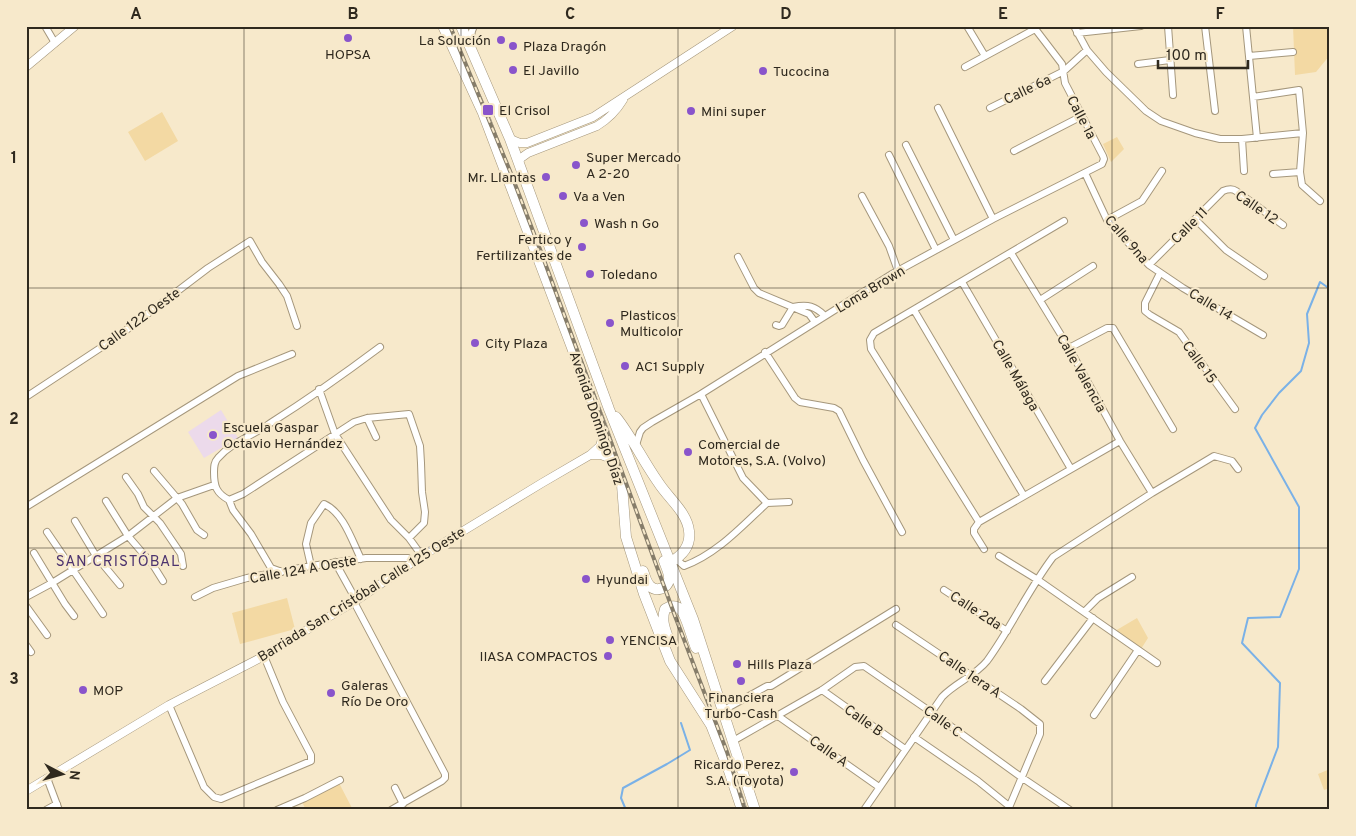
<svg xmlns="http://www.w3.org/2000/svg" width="1356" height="836" viewBox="0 0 1356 836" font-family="Overpass,sans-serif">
	<rect width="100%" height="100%" fill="#f7e9cb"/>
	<path fill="#ecdaeb" d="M221,410l17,28 -34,20 -16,-26z"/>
	<path fill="#f3d9a3" d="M1293,26h37v29l-14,17 -21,3z
		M162,112l16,29 -33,20 -17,-29z
		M1117,137l7,12 -13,13 -8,-18z
		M287,598l8,31 -55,15 -8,-31z
		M1137,618l11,20 -7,11 -26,-18z
		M1330,769v19l-6,2 -6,-16z
		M339,783l14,27h-47l-4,-8z"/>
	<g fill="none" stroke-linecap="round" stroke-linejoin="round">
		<path stroke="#7ab1e7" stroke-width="2" d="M626,810l-5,-12 2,-10 44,-24 23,-14 -9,-27
			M1256,810v-5l22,-58 2,-64 -38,-40 6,-25 32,-1 19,-48v-62l-44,-79 7,-13 17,-22 22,-22 8,-28 -2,-29 13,-32 10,7"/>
		<g stroke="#a5977c" stroke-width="8">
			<path id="minor" d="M45,26l10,17
				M967,26l18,30
				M1074,26l13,24 19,22 40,39 15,10 34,12 25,6h22l61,-6
				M1168,26l5,69
				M1205,26l10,85
				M1246,26l11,112
				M1077,33l64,-7
				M470,42l2,-11 2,-5
				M1249,56l44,-4
				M1138,64l32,-4
				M965,67l70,-38
				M1253,97l46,-7 4,43 -3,39 2,13 18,16
				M938,108l55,111
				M990,108l74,-37 23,-21
				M1242,139l2,32
				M906,145l48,95
				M1014,151l68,-35
				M889,155l47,95
				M1085,173l22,47 42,45 34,23 80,47
				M1273,174l27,-2
				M862,196l27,50 9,25
				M1195,219l31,31 38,26
				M1107,220l35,-19 20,-30
				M1011,253l58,95 51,93 32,52
				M738,257l16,31 5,5 50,21 6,8
				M1149,265l74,-74c5,-2 9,-3 13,0l47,34
				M1160,273l-15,30v8l5,4 29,17 56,77
				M962,282l109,187
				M1040,300l53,-34
				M914,310l110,186
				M776,325l3,1 3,-1 11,-18c15,-3 22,-1 32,9
				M1069,348l38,-20h6l60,101
				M765,352l30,46 5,4 34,6 5,3 24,49 39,72
				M319,389l16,45 56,86 18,18 13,18
				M701,394l42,84 24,25
				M26,397l91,-60 91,-69 42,-27 12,21 17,22 8,12 10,30
				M367,418l9,19
				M636,445l4,-13 3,-4 9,-6 49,-28 191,-120 101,-55 109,-55 2,-5 -1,-3 -38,-73 -3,-19 -29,-38
				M154,471l28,33 15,26 7,5
				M126,477l12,17 6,13 16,16 21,31 2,12
				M229,500l14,-6 111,-72 13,-4 42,-4 11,32 1,17 1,29 3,20 -1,11 -15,15
				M229,500c-13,-7 -15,-14 -15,-28 0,-5 0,-10 4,-14 14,-16 34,-22 51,-34 38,-24 75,-50 111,-77
				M229,500l4,10 18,24 20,34 11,4
				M106,501l22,35 25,29 10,16
				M26,507l212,-131 54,-22
				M75,521l21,35 24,29
				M979,522l-108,-173 -1,-9 4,-7 190,-112
				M47,532l56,82
				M984,549l-10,-16v-4l5,-7 141,-81
				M34,553l31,51 9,12
				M999,556l39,24 119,83
				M676,559l8,7c33,-12 58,-40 83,-63l22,-1
				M335,562l21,38
				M311,566l-5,-22 5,-21 13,-19c20,9 28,37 37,55
				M944,590l63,41
				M26,597l26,-14 76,-47 49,-38 37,-13
				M195,597l18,-9 34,-10 64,-12 55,-8h42l4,4
				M354,602l91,172v4l-3,3 -51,29
				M26,606l21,29
				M1084,612l14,-14 34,-21
				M896,625l125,84 19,15v10l-32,76
				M26,645l5,7
				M1045,681l48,-63
				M822,690l83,59
				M169,705l35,82 10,10 7,2 90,-38v-6l-28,-53 -19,-46
				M722,711l45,-25h4l125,-77
				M1094,715l44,-65
				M778,716l101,71
				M914,737l64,44 31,25
				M733,741l89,-51 33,-23 9,-1 67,46 90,65 49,33
				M47,778l12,32
				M395,788l8,16
				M46,810l11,-6
				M277,810l28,-12 35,-18
				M864,810l78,-113c13,-14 33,-21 45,-36 24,-33 41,-71 66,-104l99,-64 62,-37 18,5 6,8"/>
		</g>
		<g stroke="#a5977c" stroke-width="9">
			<path id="tertiary" d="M26,67l49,-41
				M510,139l10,4h7l66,-26 140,-91
				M519,161l2,-3 7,-5 69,-27c10,-6 20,-16 26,-26
				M590,455h11l13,5
				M26,791l143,-86 95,-49 24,-15 66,-39 68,-46 120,-73 48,-28 10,-9 4,-14"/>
		</g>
		<g stroke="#a5977c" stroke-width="11">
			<path id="primary" d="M443,26l40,87 121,319 18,53 4,52 18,57 26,67 41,64 17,43 14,42
				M461,26l49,113 99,270 84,210 62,191
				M616,417c16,20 27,44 42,65 10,16 29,30 31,49 2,14 -6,24 -18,31
				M643,571c2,5 3,11 7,15 6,6 17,3 19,-6 1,-6 -3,-13 -5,-19
				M669,640c-4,-11 -8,-19 -4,-31 5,-3 10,-4 15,0 6,5 12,30 16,39"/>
		</g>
		<use href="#minor" stroke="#fff" stroke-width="6"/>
		<use href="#tertiary" stroke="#fff" stroke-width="8"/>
		<use href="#primary" stroke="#fff" stroke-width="10"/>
		<g stroke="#867d6a" stroke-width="4">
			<path id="rail" d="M450,26l60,145 31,81 134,364 52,136 18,58"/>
		</g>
		<use href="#rail" stroke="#f7e9cb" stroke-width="2" stroke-dasharray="5.5" stroke-linecap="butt"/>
	</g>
	<path fill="none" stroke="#2f291e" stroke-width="1" stroke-opacity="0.55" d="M244,26v784M461,26v784M678,26v784M895,26v784M1112,26v784M26,288h1304M26,548h1304"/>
	<g fill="#8954cb" stroke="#f7e9cb" stroke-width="2">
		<circle cx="348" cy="38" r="5"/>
		<circle cx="501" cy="40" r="5"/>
		<circle cx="513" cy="46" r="5"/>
		<circle cx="513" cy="70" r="5"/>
		<circle cx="763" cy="71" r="5"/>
		<rect x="482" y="104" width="12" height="12" rx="2.5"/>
		<circle cx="691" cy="111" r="5"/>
		<circle cx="576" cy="165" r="5"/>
		<circle cx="546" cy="177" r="5"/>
		<circle cx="563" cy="196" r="5"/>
		<circle cx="584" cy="223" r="5"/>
		<circle cx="582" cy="247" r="5"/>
		<circle cx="590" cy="274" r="5"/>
		<circle cx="610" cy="323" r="5"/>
		<circle cx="475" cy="343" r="5"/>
		<circle cx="625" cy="366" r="5"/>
		<circle cx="213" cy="435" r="5"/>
		<circle cx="688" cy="452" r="5"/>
		<circle cx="586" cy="579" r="5"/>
		<circle cx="610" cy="640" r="5"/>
		<circle cx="608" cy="656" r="5"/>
		<circle cx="737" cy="664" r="5"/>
		<circle cx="741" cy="681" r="5"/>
		<circle cx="83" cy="690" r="5"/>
		<circle cx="331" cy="693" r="5"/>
		<circle cx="794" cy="772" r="5"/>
	</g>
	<g text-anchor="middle" stroke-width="4.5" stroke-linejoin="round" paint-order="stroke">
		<g font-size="14" fill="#2f291e" stroke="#f7e9cb" text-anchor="start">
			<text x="491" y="45" text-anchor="end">La Solución</text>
			<text x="523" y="51">Plaza Dragón</text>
			<text x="348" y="59" text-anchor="middle">HOPSA</text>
			<text x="523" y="75">El Javillo</text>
			<text x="773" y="76">Tucocina</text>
			<text x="499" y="115">El Crisol</text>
			<text x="701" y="116">Mini super</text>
			<text x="586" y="162">Super Mercado<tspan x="586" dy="16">A 2-20</tspan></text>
			<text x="536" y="182" text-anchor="end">Mr. Llantas</text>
			<text x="573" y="201">Va a Ven</text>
			<text x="594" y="228">Wash n Go</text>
			<text x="572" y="244" text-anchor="end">Fertico y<tspan x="572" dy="16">Fertilizantes de</tspan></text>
			<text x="600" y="279">Toledano</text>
			<text x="620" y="320">Plasticos<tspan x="620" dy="16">Multicolor</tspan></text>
			<text x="485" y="348">City Plaza</text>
			<text x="635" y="371">AC1 Supply</text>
			<text x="223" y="432">Escuela Gaspar<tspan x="223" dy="16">Octavio Hernández</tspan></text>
			<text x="698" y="449">Comercial de<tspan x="698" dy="16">Motores, S.A. (Volvo)</tspan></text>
			<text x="596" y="584">Hyundai</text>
			<text x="620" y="645">YENCISA</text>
			<text x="598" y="661" text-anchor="end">IIASA COMPACTOS</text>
			<text x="747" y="669">Hills Plaza</text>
			<text x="341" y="690">Galeras<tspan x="341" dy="16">Río De Oro</tspan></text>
			<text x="93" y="695">MOP</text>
			<text x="741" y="702" text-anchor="middle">Financiera<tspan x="741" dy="16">Turbo-Cash</tspan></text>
			<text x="784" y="769" text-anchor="end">Ricardo Perez,<tspan x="784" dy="16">S.A. (Toyota)</tspan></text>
		</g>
		<g font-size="14" fill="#2f291e" stroke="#f7e9cb">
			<text transform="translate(1027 89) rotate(-26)" y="5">Calle 6a</text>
			<text transform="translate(1082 117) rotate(62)" y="5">Calle 1a</text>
			<text transform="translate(1257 207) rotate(34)" y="5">Calle 12</text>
			<text transform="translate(1189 225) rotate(-45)" y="5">Calle 11</text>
			<text transform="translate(1127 239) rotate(49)" y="5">Calle 9na</text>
			<text transform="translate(870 289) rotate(-31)" y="5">Loma Brown</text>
			<text transform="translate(1211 304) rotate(31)" y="5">Calle 14</text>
			<text transform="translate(139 319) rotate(-36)" y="5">Calle 122 Oeste</text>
			<text transform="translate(1200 362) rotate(54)" y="5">Calle 15</text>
			<text transform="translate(1082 373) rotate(61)" y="5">Calle Valencia</text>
			<text transform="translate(1016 375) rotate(60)" y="5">Calle Málaga</text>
			<text transform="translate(597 418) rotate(71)" y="5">Avenida Domingo Díaz</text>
			<text transform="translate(303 569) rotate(-10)" y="5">Calle 124 A Oeste</text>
			<text transform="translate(361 594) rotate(-32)" y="5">Barriada San Cristóbal Calle 125 Oeste</text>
			<text transform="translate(976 610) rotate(33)" y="5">Calle 2da</text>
			<text transform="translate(970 674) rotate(34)" y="5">Calle 1era A</text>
			<text transform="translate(864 720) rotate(35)" y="5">Calle B</text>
			<text transform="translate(943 721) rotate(36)" y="5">Calle C</text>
			<text transform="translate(829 751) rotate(35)" y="5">Calle A</text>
		</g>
		<g font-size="15" letter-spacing="1" fill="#4d346f" stroke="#f7e9cb">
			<text x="118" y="566">SAN CRISTÓBAL</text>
		</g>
	</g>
	<rect width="1356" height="836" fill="none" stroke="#f7e9cb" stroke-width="55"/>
	<g transform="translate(62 774) rotate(96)" stroke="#f7e9cb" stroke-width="4" paint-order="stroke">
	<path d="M0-4L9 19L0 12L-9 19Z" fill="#2f291e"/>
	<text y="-8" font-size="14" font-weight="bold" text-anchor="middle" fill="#2f291e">N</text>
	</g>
	<path d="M1158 60v8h90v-8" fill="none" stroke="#2f291e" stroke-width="2.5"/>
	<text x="1166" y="60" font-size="15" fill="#2f291e" stroke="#f7e9cb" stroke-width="4" paint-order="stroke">100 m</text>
	<rect x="28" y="28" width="1300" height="780" fill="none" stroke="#2f291e" stroke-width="2"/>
	<g font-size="16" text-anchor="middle" font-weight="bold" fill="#2f291e">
		<text x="136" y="19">A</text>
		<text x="353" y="19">B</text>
		<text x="570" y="19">C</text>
		<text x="786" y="19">D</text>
		<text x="1003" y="19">E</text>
		<text x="1220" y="19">F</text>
		<text x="14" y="163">1</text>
		<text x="14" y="424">2</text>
		<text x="14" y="684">3</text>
	</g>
</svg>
